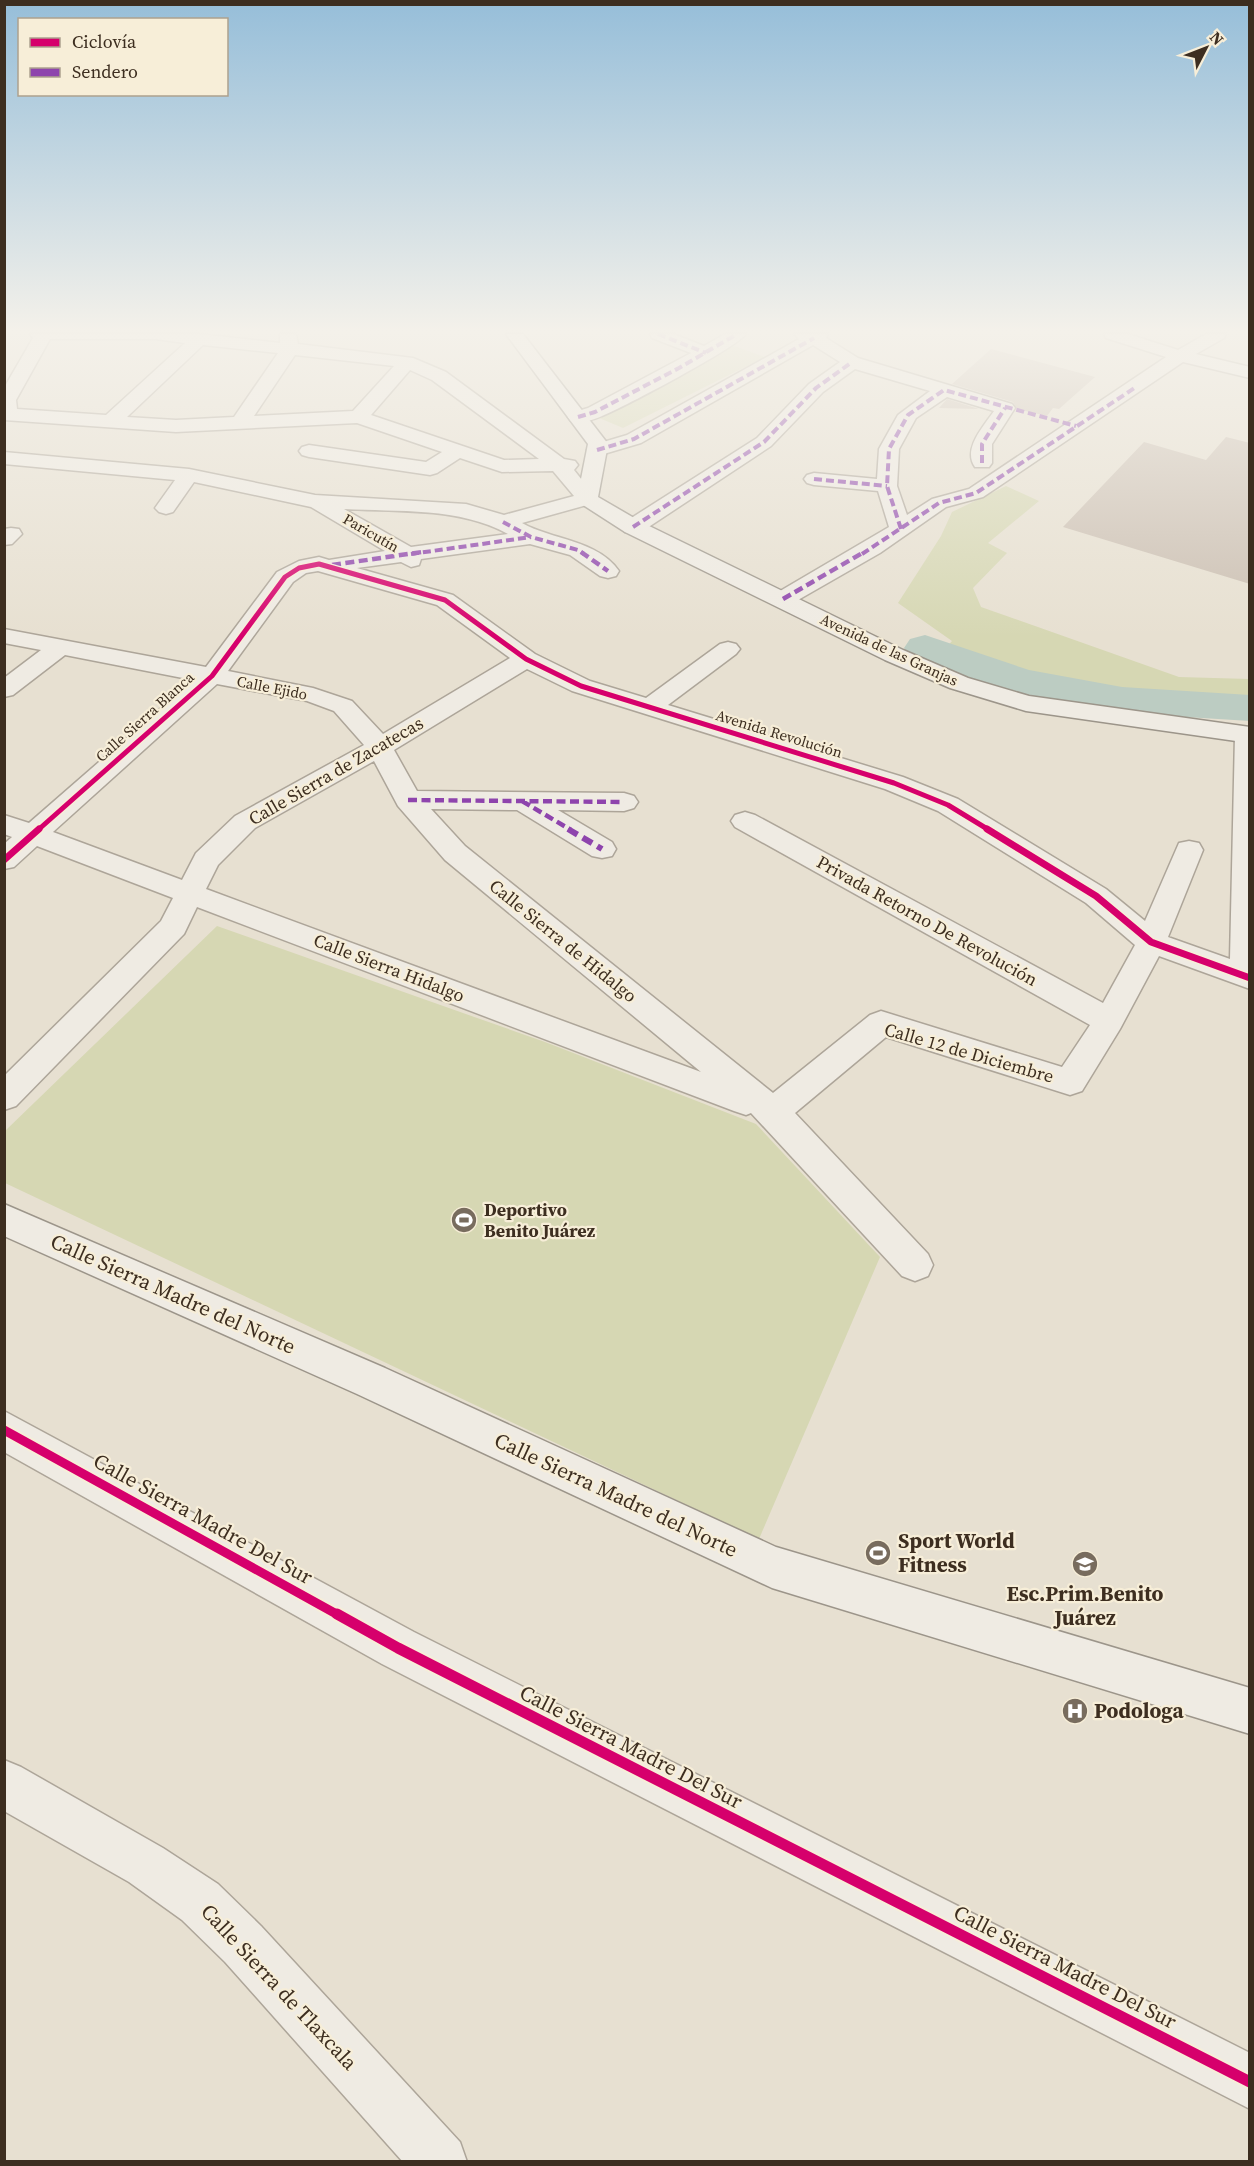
<svg xmlns="http://www.w3.org/2000/svg" width="1254" height="2166" viewBox="0 0 1254 2166" font-family="'Source Serif 4',serif">
	<rect width="100%" height="100%" fill="#e7e0d1"/>
	<path fill="#d6d7b3" d="M734,346l31,11 -142,71 -31,-13z
		M1006,486l33,15 -51,42 19,10 -34,35 8,19 198,70 70,2v26l-128,-10 -97,-17 -79,-29 7,-8 -54,-38 43,-67 11,-24z
		M217,926l328,116 211,82 124,133 -121,282 -754,-356v-52z"/>
	<g fill="none" stroke-linecap="round" stroke-linejoin="round">
		<path fill="#bcccc2" fill-rule="evenodd" d="M925,635l104,35 93,17 128,8v26l-128,-8 -102,-18 -110,-38 -6,-9 6,-9z"/>
	</g>
	<path fill="#cbbfb2" d="M991,349l104,28 -36,32 -6,-1 -6,8 -30,-7 -4,-7 -61,-18z
		M947,399l32,10 -40,-1z
		M1226,437l24,6v141l-187,-57 81,-85 62,18z"/>
	<g fill="none" stroke-linecap="round" stroke-linejoin="round">
		<g stroke="#ada599" stroke-width="3">
			<path id="street" d="M30,334h169l81,9v-9h16l2,10 115,14 33,14 118,87 11,2 3,4 -4,5 23,29 -3,4 -72,20c30,17 76,17 97,48l-3,5 -8,2 -8,-2 -30,-21 -40,-11 -109,15 -2,6 -8,2 -10,-5 -44,6 96,27 82,59 55,27 56,17 74,-54 8,-2 8,2 4,5 -4,5 -68,51 235,72 55,22 148,90 39,32 34,-78 10,-2 10,2 4,7 -35,87 62,22 5,-224 4,-6 11,-1v261l-91,-33 -39,73 -38,62 -12,4 -184,-58 -91,76 133,141 5,11 -5,11 -13,5 -13,-5 -151,-163 -5,2 -12,-4 -537,-204 -13,27 -168,172 -12,4v-34l157,-155 12,-23 -136,-52 -23,21 -10,2v-25l8,-7 -8,-3v-19l25,8 164,-143 -128,-25 -52,40 -9,2v-19l37,-28 -37,-7v-14l202,38 71,-95 22,-11 20,-4 10,3 56,-9 -74,-44 -117,-25 -21,30 -7,2 -7,-2 -4,-4 20,-28 -171,-16v-12l185,17 126,26 151,9 38,11 70,-19 -21,-25 -51,1 -42,-14 -23,15 -7,2 -121,-18 -7,-2 -3,-4 3,-4 7,-2 117,17 16,-10 -85,-29 -181,9 -172,-12v-32l29,-50zM50,339h105l30,4 -79,72 -89,-6 -1,-9zM203,345l75,8 -44,64 -58,3 -49,-3zM295,355l99,11 -41,45 -99,5zM410,370l22,10 107,79 -35,1 -133,-45zM344,509c54,3 116,-2 164,25l-97,13zM318,571l119,34 73,53 -127,76 -31,-33 -39,-13 -85,-17 65,-89 13,-9zM527,669l45,22 313,98 53,22 148,92 49,42 -32,58 -348,-188 -10,-3 -10,3 -4,6 4,6 355,198 -28,42 -181,-56 -11,4 -97,78 -308,-247 -34,-37 86,1 75,46 10,2 10,-2 4,-7 -4,-7 -54,-32 66,1 10,-3 4,-6 -4,-6 -10,-3 -207,-2 -23,-41zM217,684l90,17 27,10 30,34 -129,71 -39,37 -14,27 -129,-48zM374,761l24,45 47,54 256,212 -495,-183 12,-24 37,-37z
				M650,334h23l31,12 21,-12h21c-10,14 -122,73 -144,82 -9,4 -21,8 -31,5l-3,-4 3,-4 17,-5 103,-55 -39,-15z
				M794,334h34l-2,4 32,20 154,46 3,4 -23,36v19l-3,4h-14c-13,-18 9,-41 19,-56l-47,-14 -31,21 -17,31 -2,37 10,29 25,-16 37,-10 197,-132 -60,-19 -2,-4h24l50,16 28,-16h20l-2,4 -28,16 54,13v11l-67,-16 -200,135 -37,10 -66,46 -89,51 -8,2 -8,-2 -4,-5 4,-5 114,-67 -11,-36 -64,-6 -7,-2 -3,-4 3,-4 7,-2 63,6 2,-30 19,-34 32,-24 -75,-22 -32,23 -52,54 -130,86 -8,1 -8,-1 -3,-5 3,-5 132,-84 52,-54 31,-22 -27,-17 -172,98 -44,13 -7,-2 -3,-4 3,-4 37,-11 172,-96z
				M11,528l8,1 3,5 -10,10 -8,1v-16z
				M4,1411l410,221 836,421v56l-868,-445 -378,-212z
				M4,1760l17,7 142,81 55,36 43,42 199,216 7,20h-64l-178,-200 -43,-42 -53,-38 -125,-71z"/>
		</g>
		<g stroke="#9c958a" stroke-width="3">
			<path id="secondary" d="M506,334h17l85,110 -10,53 43,25 262,128 65,28 61,18 221,31v16l-224,-32 -76,-23 -65,-28 -260,-128 -45,-29 -3,-4 11,-55z
				M4,1204l381,164 391,179 474,141v46l-478,-146 -415,-194 -353,-158z"/>
		</g>
		<use href="#street" fill="#efebe3" fill-rule="evenodd"/>
		<use href="#secondary" fill="#efebe3" fill-rule="evenodd"/>
		<path stroke="#8e44ad" stroke-width="4" stroke-dasharray="8 4" stroke-linecap="butt" d="M658,334l48,19
			M578,417l17,-5 84,-44 58,-34
			M597,450l37,-11 180,-101
			M982,463v-19l23,-36
			M814,479l73,7
			M503,522l28,15 47,13 6,4
			M633,527l131,-85 52,-54 36,-26
			M901,529l-14,-43 2,-37 19,-34 36,-25 132,36
			M411,554l120,-17
			M862,554l77,-51 37,-10 160,-106"/>
		<path stroke="#8e44ad" stroke-width="4.5" stroke-dasharray="9 4.5" stroke-linecap="butt" d="M581,552l27,19
			M332,565l90,-13
			M783,599l81,-47
			M408,800l216,2
			M522,801l49,29"/>
		<path stroke="#8e44ad" stroke-width="6" stroke-dasharray="11 6" stroke-linecap="butt" d="M568,829l34,20"/>
		<g stroke="#f7eed8" stroke-width="8">
			<path id="cycleway-far3" d="M38,830l174,-154 73,-99 14,-9 20,-4 126,36 81,59 55,27 313,97 54,22 41,25"/>
		</g>
		<g stroke="#f7eed8" stroke-width="10">
			<path id="cycleway-far2" d="M987,829l109,67 55,46 99,36
				M4,860l35,-31"/>
		</g>
		<g stroke="#f7eed8" stroke-width="13">
			<path id="cycleway-far1" d="M4,1430l336,186"/>
		</g>
		<g stroke="#f7eed8" stroke-width="15">
			<path id="cycleway" d="M337,1614l61,34 852,434"/>
		</g>
		<use href="#cycleway-far3" stroke="#d6006c" stroke-width="5"/>
		<use href="#cycleway-far2" stroke="#d6006c" stroke-width="7"/>
		<use href="#cycleway-far1" stroke="#d6006c" stroke-width="9"/>
		<use href="#cycleway" stroke="#d6006c" stroke-width="11"/>
	</g>
	<linearGradient id="sky" x2="0" y2="1"><stop stop-color="#96bed9"/><stop offset="0.52" stop-color="#f4f1ea"/><stop offset="1" stop-color="#f4f1ea" stop-opacity="0"/></linearGradient>
	<rect width="1254" height="637" fill="url(#sky)"/>
	<defs>
		<g id="stadium-disc" transform="scale(1.35)"><circle r="9.5" fill="#786c5e" stroke="#f7eed8"/><path d="M0-5a6.5 5 0 1 0 0 10a6.5 5 0 1 0 0-10ZM-3.5-1.8h7v3.6h-7Z" fill="#fff"/></g>
		<g id="school-disc" transform="scale(1.35)"><circle r="9.5" fill="#786c5e" stroke="#f7eed8"/><path d="M0-5L7-2L0 1L-7-2ZM-4 1L0 2.5L4 1V4Q0 6-4 4Z" fill="#fff"/></g>
		<g id="hospital-disc" transform="scale(1.35)"><circle r="9.5" fill="#786c5e" stroke="#f7eed8"/><path d="M-5-5h3v3.5h4V-5h3V5h-3V1.5h-4V5h-3Z" fill="#fff"/></g>
	</defs>
	<g fill-rule="evenodd">
		<use href="#stadium-disc" x="464" y="1220"/>
		<use href="#stadium-disc" x="878" y="1553"/>
		<use href="#school-disc" x="1085" y="1564"/>
		<use href="#hospital-disc" x="1075" y="1711"/>
	</g>
	<g text-anchor="middle" stroke-width="4.5" stroke-linejoin="round" paint-order="stroke">
		<g font-size="15" fill="#3d2e20" stroke="#f7eed8">
			<text transform="translate(371 533) rotate(30)" y="5">Paricutín</text>
			<text transform="translate(889 650) rotate(25)" y="5">Avenida de las Granjas</text>
			<text transform="translate(272 688) rotate(11)" y="5">Calle Ejido</text>
			<text transform="translate(145 717) rotate(-42)" y="5">Calle Sierra Blanca</text>
			<text transform="translate(779 734) rotate(17)" y="5">Avenida Revolución</text>
		</g>
		<g font-size="18" fill="#3d2e20" stroke="#f7eed8">
			<text transform="translate(336 771) rotate(-30)" y="6">Calle Sierra de Zacatecas</text>
			<text transform="translate(927 921) rotate(29)" y="6">Privada Retorno De Revolución</text>
			<text transform="translate(563 941) rotate(39)" y="6">Calle Sierra de Hidalgo</text>
			<text transform="translate(389 968) rotate(21)" y="6">Calle Sierra Hidalgo</text>
			<text transform="translate(969 1053) rotate(16)" y="6">Calle 12 de Diciembre</text>
		</g>
		<g font-size="18" font-weight="bold" fill="#3d2e20" stroke="#f7eed8" text-anchor="start">
			<text x="484" y="1216">Deportivo<tspan x="484" dy="21">Benito Juárez</tspan></text>
		</g>
		<g font-size="21" fill="#3d2e20" stroke="#f7eed8">
			<text transform="translate(173 1294) rotate(24)" y="7">Calle Sierra Madre del Norte</text>
			<text transform="translate(616 1495) rotate(25)" y="7">Calle Sierra Madre del Norte</text>
			<text transform="translate(203 1519) rotate(29)" y="7">Calle Sierra Madre Del Sur</text>
			<text transform="translate(631 1747) rotate(27)" y="7">Calle Sierra Madre Del Sur</text>
			<text transform="translate(1065 1967) rotate(27)" y="7">Calle Sierra Madre Del Sur</text>
			<text transform="translate(279 1987) rotate(47)" y="7">Calle Sierra de Tlaxcala</text>
		</g>
		<g font-size="21" font-weight="bold" fill="#3d2e20" stroke="#f7eed8" text-anchor="start">
			<text x="898" y="1548">Sport World<tspan x="898" dy="24">Fitness</tspan></text>
			<text x="1085" y="1601" text-anchor="middle">Esc.Prim.Benito<tspan x="1085" dy="24">Juárez</tspan></text>
			<text x="1094" y="1718">Podologa</text>
		</g>
	</g>
	<rect width="1254" height="2166" fill="none" stroke="#3d2e20" stroke-width="12"/>
	<rect x="18" y="18" width="210" height="78" fill="#f7eed8" stroke="#ada18e" stroke-width="1.5"/>
	<rect x="30" y="38" width="30" height="9" fill="#d6006c" stroke="#ada18e" stroke-width="1.5"/>
	<text x="72" y="48" font-size="18" fill="#3d2e20">Ciclovía</text>
	<rect x="30" y="68" width="30" height="9" fill="#8e44ad" stroke="#ada18e" stroke-width="1.5"/>
	<text x="72" y="78" font-size="18" fill="#3d2e20">Sendero</text>
	<g transform="translate(1206 48) rotate(48)" stroke="#f7eed8" stroke-width="4.5" paint-order="stroke">
	<path d="M0-4.5L10 22L0 15L-10 22Z" fill="#3d2e20"/>
	<text y="-9" font-size="16" font-weight="bold" text-anchor="middle" fill="#3d2e20">N</text>
	</g>
</svg>
